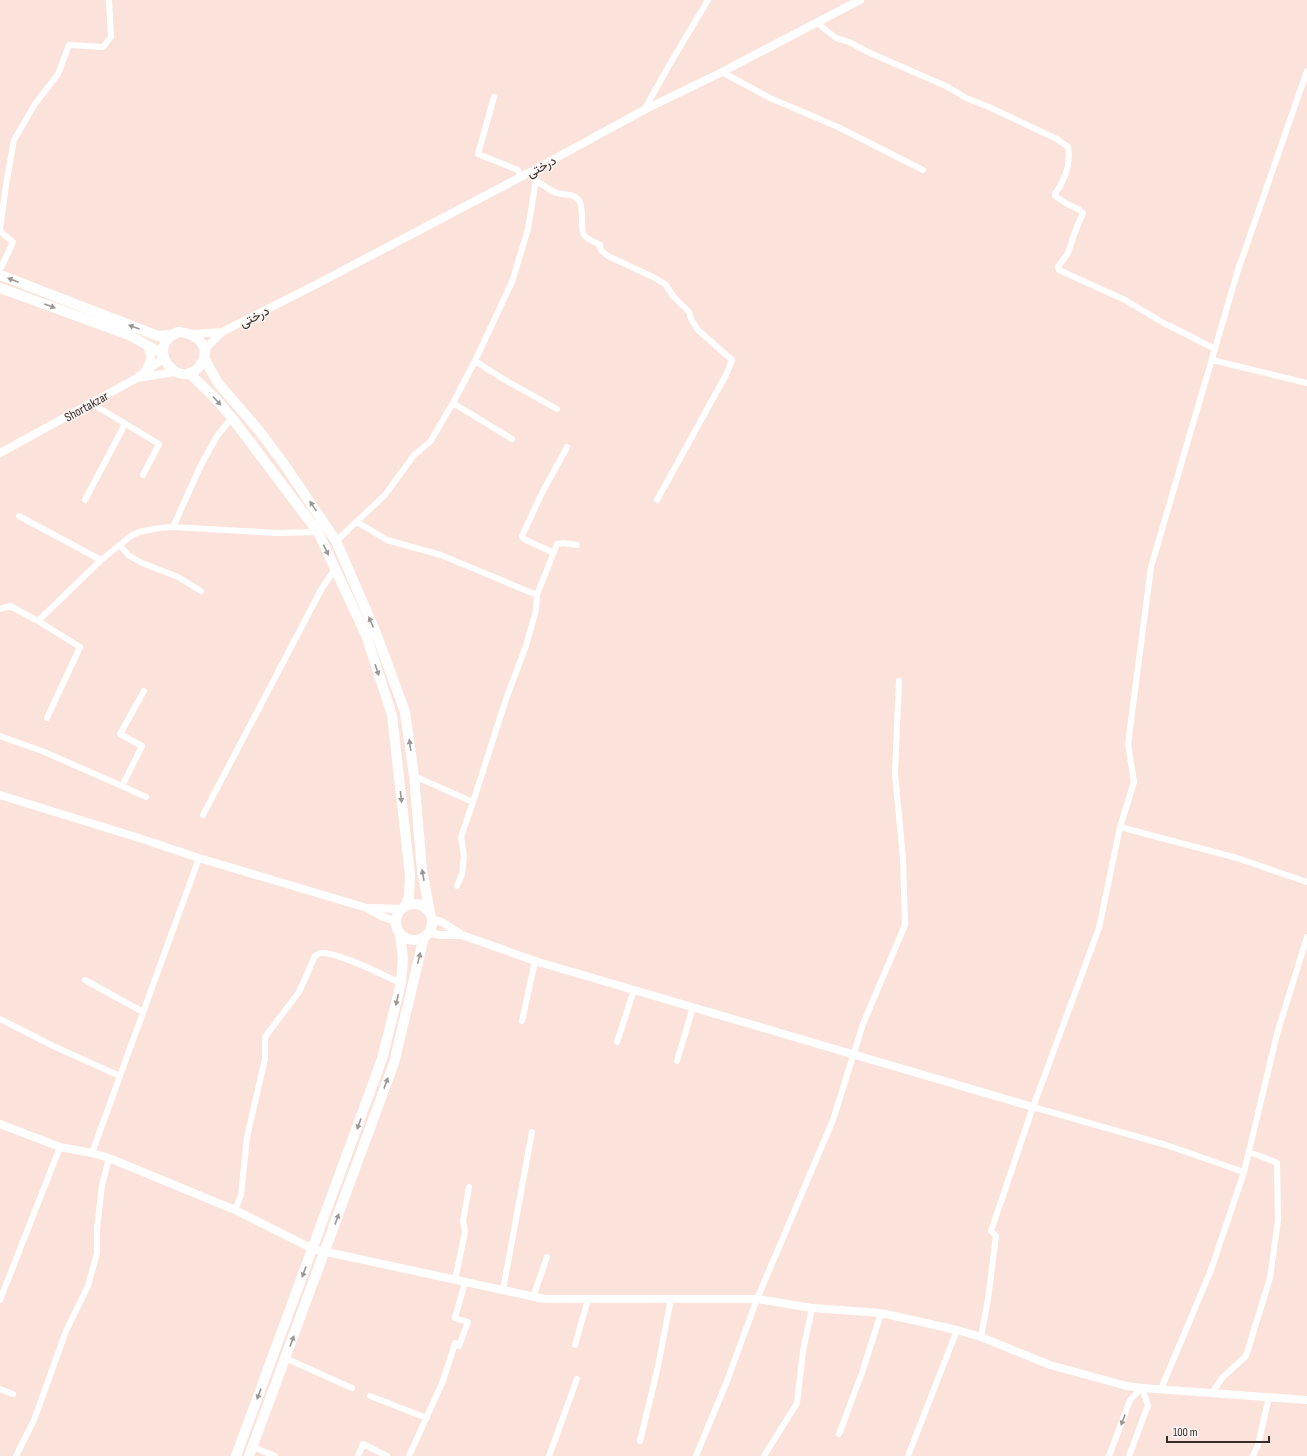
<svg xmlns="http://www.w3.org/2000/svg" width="1307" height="1456" viewBox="0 0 1307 1456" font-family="'Sofia Sans Condensed',Vazirmatn,sans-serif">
	<rect width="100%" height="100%" fill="#fbe3db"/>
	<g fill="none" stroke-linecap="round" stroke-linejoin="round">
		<path stroke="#fff" stroke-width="6" d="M817,23l19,15 13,4 19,10 80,35 18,11 23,9 68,32 11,8c3,17 -3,33 -13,47v2c5,3 9,6 14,9 6,3 9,3 14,8l-7,16 -8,24 -10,14 1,3 66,30 42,25 3,1 45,23
			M722,72l48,26 68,29 85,43
			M494,97l-16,57 40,16 4,7
			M644,110l27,-48 37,-62
			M536,180c6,4 12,9 18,12 8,4 17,0 24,7 7,9 2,32 6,36 3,5 12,7 16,10l1,5 7,6 45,21 12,7 8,12 16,16 2,7 7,11 34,30 -5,13 -70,127
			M0,229l6,-44 8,-45 21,-36 23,-30 11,-29 34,2 8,-10 -2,-37
			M0,231l13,11 -13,28
			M1212,360l95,23
			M475,361l30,19 52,29
			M91,403l68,41 -16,31
			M453,403l59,36
			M85,500l40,-76
			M19,516l82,44
			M357,522l30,18 54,15 96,40 -1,15 -10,36 -20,53 -33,103 -12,35 3,19 -2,18 -5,12
			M173,527l28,-62 16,-29 15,-18
			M336,541l49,-46 29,-40 16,-13 23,-39 22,-42 37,-79 16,-53 8,-49 -2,-10
			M120,545l8,10 14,8 36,14 23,14
			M554,553l-30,-14 -2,-3 20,-43 25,-46
			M537,595l20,-51 6,-1 14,2
			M0,609l10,-3 28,15 63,-61 30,-24 8,-4 20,-4 14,-1 105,6 40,-1
			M38,621l42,26 -33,71
			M0,736l42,15 80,35 20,-40 -22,-12 24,-43
			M414,776l59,26
			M122,786l24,11
			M203,815l119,-227 13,-19
			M1120,827l117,31 70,24
			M85,980l58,32
			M0,1019l53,27 67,30
			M522,1021l13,-60
			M617,1042l17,-52
			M677,1061l16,-54
			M1033,1107l133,38 78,27
			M92,1153l107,-295
			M235,1210l6,-15 6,-58 18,-78v-22l34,-45 16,-36c2,-1 4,-3 6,-3 15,-2 64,23 80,30
			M455,1280l10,-48 -2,-11 6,-34
			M503,1290l29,-158
			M533,1297l14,-40
			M0,1300l60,-153
			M981,1337l7,-38 8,-63 -5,-5 42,-124 66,-179 21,-101 14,-45 -6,-38 23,-177 87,-297 69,-199
			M575,1345l13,-46
			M285,1358l67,30
			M0,1389l13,5
			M1161,1389l50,-119 33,-98 33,-138 30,-97
			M1212,1393l11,-16 23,-21 24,-78 8,-58 -1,-57 -4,-2 -24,-9
			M370,1396l57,22
			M839,1434l23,-61 19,-60
			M640,1441l17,-70 14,-72
			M253,1447l22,9
			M16,1456l18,-36 32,-89 22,-45 9,-33v-24l5,-44 7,-27
			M358,1456l5,-12 24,12
			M409,1456l34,-75 12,-38 4,3 9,-24 -13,-4 10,-36
			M549,1456l28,-77
			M696,1456l31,-75 30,-82 76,-179 30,-96 42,-99 -2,-67 -8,-84 4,-93
			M764,1456l33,-53 6,-52 9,-43
			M908,1456l49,-126
			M1109,1456l21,-56 12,-12 6,17 -19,51
			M1253,1456l5,-11 11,-48"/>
		<path stroke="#fff" stroke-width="8" d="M192,334l30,-2 95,-48 217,-114 110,-60 78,-38 138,-72
			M204,350l18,-18
			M145,371l6,-13 -4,-13
			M138,377l26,-19
			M0,453l137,-75 38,-6
			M0,795l139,43 60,20 168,50 16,9 13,4
			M368,908l33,1
			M432,919l10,3 20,13 73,26 498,146
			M429,932l10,3h23
			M0,1124l60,23 32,6 17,5 126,52 78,39 231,50h213l55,9 69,5 76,17 24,7 69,28 77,21 15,2 165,12"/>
		<path stroke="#fff" stroke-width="10" d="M0,275l158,61 14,-1
			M0,288l129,47 34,19
			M178,332c17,1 35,14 23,32 -19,31 -60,-17 -23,-32z
			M204,358l14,25 39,45 27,36 52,77 40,92 29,79 9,64 8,94 8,43
			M189,373l26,25 17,20 86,114 48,103 26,80 18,160 -1,21 -3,9
			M396 922a18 18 0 1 1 36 0a18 18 0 1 1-36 0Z
			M236,1456l146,-397 19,-76 2,-24 -3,-25
			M249,1456l145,-393 30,-126"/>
	</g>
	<defs><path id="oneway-solid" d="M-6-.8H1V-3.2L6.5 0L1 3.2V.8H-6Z"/></defs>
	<g fill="#9c9694">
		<use href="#oneway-solid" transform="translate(13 280) rotate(-159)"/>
		<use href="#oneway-solid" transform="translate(50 306) rotate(20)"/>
		<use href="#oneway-solid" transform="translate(134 327) rotate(-160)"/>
		<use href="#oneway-solid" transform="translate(217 401) rotate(48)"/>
		<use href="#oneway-solid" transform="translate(313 506) rotate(-124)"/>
		<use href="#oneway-solid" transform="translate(326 550) rotate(65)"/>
		<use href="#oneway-solid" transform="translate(371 622) rotate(-113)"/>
		<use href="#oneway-solid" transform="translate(377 670) rotate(72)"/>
		<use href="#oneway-solid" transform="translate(410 745) rotate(-98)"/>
		<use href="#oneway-solid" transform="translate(401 797) rotate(84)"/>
		<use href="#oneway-solid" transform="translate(423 875) rotate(-100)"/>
		<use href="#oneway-solid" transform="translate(419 958) rotate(-76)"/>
		<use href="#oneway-solid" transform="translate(397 1000) rotate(103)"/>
		<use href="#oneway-solid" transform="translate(386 1083) rotate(-70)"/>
		<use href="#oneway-solid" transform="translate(359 1124) rotate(110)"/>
		<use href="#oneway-solid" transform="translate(337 1219) rotate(-70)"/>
		<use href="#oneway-solid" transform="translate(304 1272) rotate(110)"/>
		<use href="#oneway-solid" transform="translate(292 1341) rotate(-70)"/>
		<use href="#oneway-solid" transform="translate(259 1394) rotate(110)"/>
		<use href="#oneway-solid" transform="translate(1123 1420) rotate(111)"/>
	</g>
	<g text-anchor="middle" stroke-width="3" stroke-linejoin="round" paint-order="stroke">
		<g font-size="13" fill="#382c29" stroke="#fbf5f3">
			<text transform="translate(541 166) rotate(-28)" y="5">درختی</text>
			<text transform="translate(254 316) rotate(-27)" y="5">درختی</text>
			<text transform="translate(86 406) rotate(-29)" y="5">Shortakzar</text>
		</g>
	</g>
	<path d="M1167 1436v6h102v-6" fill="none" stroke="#382c29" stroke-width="2"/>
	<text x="1173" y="1436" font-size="12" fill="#382c29" stroke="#fbf5f3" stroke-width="3" paint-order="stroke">100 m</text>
</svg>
